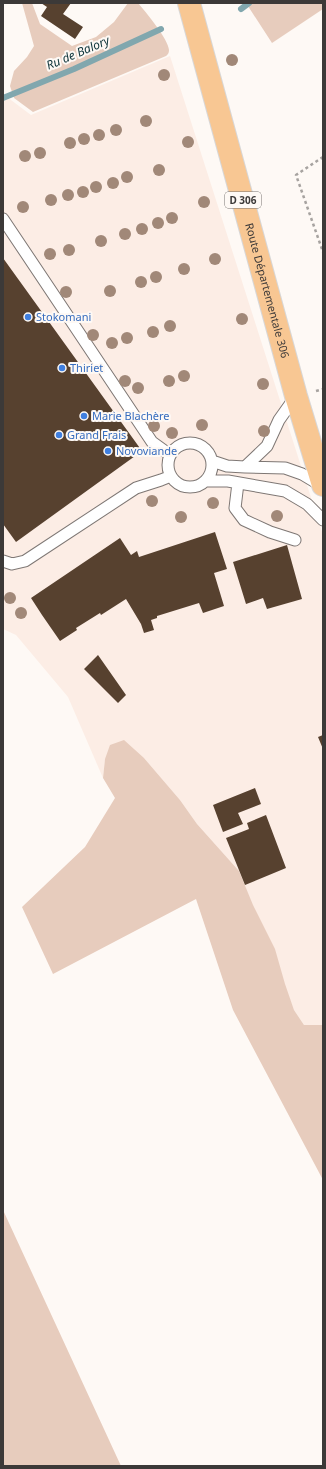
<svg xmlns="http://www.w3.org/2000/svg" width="326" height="1469" viewBox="0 0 326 1469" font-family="'Noto Sans',sans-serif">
	<rect width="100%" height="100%" fill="#fef9f5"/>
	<path fill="#fcede5" d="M170,56l153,479v490l-3,1 -16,-1 -10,-15 -55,-139 -42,-47 -17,-24 -36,-42 -39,1 -2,19 -35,-81 -52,-62 -13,-6v-535l28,21z"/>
	<path fill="#e7ccbd" d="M22,3h10l8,21 32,22 24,-9 18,-15 14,-19h10c7,8 31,37 31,47 0,3 -1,4 -3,6l-133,56 -19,-14 -4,-12 4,-15 13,-14 7,-11z
		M246,3h77v6l-51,34z
		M124,740l20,18 36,42 17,24 42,47 14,34 22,44 10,35 9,26 10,15h19v155l-90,-170 -37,-111 -143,75 -31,-67 63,-60 30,-49 -12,-20 2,-19 5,-14z
		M3,1210l118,256h-118z"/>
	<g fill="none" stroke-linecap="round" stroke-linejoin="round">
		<path stroke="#81a7ae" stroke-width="6" d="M241,9l8,-6
			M3,98l71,-29 87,-40"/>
	</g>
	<path fill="#57412f" d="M41,3h30l-8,11 20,13 -8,12 -34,-23 6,-9z
		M3,258l139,193 -126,91 -13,-18z
		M215,532l12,37 -13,4 10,33 -21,7 -4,-10 -42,13v2l-6,2 3,10 -10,3 -3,-9 -15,-25 -25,16 -1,-2 -24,15 1,2 -17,11 -18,-26 -11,-17 89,-60 11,17 6,-4 2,6z
		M287,545l15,54 -35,10 -4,-11 -17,6 -13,-42z
		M98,655l28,40 -8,8 -34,-34z
		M323,735v14l-5,-12z
		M255,788l6,16 -23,9 5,11 -20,8 -10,-27z
		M266,815l20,53 -41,17 -19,-47 23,-9 -2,-6z"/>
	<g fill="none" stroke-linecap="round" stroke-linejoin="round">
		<g stroke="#7e7774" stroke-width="13">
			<path id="service" d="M3,219l149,223 18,13
				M168 465a22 22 0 1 1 44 0a22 22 0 1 1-44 0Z
				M212,461l15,5 18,1 22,-21 12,-26 17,-24
				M245,467l40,1 17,6 20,12
				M206,481h22l57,10 22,13 16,16
				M238,483l-3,25 9,12 26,12 25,8
				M3,561l9,3 13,-3 111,-73 25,-8 10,-4"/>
		</g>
		<g stroke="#d8d7d7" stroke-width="24">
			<g id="primary">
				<path id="s1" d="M189,3l107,393 27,89"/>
			</g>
		</g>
		<path stroke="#a7a3a0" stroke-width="2.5" stroke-dasharray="3 3" stroke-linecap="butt" d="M323,157l-27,18 27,77
			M316,391l7,-2"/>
		<use href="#service" stroke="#fff" stroke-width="11"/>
		<use href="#primary" stroke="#f8c793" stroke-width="22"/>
	</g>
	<g fill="#a18878">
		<circle cx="232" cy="60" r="6"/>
		<circle cx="164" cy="75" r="6"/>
		<circle cx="146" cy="121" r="6"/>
		<circle cx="116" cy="130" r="6"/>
		<circle cx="99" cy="135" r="6"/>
		<circle cx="84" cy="139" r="6"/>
		<circle cx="188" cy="142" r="6"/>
		<circle cx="70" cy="143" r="6"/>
		<circle cx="40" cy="153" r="6"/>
		<circle cx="25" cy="156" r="6"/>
		<circle cx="159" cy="170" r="6"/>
		<circle cx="127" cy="177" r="6"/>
		<circle cx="113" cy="183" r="6"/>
		<circle cx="96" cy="187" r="6"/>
		<circle cx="83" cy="192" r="6"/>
		<circle cx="68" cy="195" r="6"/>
		<circle cx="51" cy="200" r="6"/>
		<circle cx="204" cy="202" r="6"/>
		<circle cx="23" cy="207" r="6"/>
		<circle cx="172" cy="218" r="6"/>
		<circle cx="158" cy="223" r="6"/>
		<circle cx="142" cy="229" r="6"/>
		<circle cx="125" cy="234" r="6"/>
		<circle cx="101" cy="241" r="6"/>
		<circle cx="69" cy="250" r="6"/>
		<circle cx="50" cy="254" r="6"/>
		<circle cx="215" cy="259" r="6"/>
		<circle cx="184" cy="269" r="6"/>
		<circle cx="156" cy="277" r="6"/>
		<circle cx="141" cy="282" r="6"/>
		<circle cx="110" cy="291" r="6"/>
		<circle cx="66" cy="292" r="6"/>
		<circle cx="242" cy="319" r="6"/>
		<circle cx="170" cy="326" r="6"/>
		<circle cx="153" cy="332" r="6"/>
		<circle cx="93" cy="335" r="6"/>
		<circle cx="127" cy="338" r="6"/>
		<circle cx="112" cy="343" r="6"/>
		<circle cx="184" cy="376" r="6"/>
		<circle cx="125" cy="381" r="6"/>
		<circle cx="169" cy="381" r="6"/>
		<circle cx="263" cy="384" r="6"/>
		<circle cx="138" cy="388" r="6"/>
		<circle cx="202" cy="425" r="6"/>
		<circle cx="154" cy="426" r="6"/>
		<circle cx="264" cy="431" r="6"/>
		<circle cx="172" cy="433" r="6"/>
		<circle cx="152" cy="501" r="6"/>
		<circle cx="213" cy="503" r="6"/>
		<circle cx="277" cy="516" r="6"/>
		<circle cx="181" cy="517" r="6"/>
		<circle cx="10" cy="598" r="6"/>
		<circle cx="21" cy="613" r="6"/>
	</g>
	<g fill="#3f7fe0" stroke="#fef9f5" stroke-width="1.5">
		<circle cx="28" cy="317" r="4"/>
		<circle cx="62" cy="368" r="4"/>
		<circle cx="84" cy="416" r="4"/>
		<circle cx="59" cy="435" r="4"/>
		<circle cx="108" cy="451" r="4"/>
	</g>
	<g text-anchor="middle" stroke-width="4" stroke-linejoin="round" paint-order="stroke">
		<rect fill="#fef9f5" stroke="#767371" stroke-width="1" x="225" y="192" width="36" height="16" rx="3"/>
		<g font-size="10" font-weight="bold" fill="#3c3938">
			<text x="243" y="204">D 306</text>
		</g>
		<g font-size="11" fill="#3c3938" stroke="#fef9f5">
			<text dy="4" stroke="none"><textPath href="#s1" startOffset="298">Route Départementale 306</textPath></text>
		</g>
		<g font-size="11" fill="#366cbe" stroke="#fef9f5" text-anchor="start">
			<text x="36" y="321">Stokomani</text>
			<text x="70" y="372">Thiriet</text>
			<text x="92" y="420">Marie Blachère</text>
			<text x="67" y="439">Grand Frais</text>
			<text x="116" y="455">Novoviande</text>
		</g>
		<g font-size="12" font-style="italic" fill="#0e343a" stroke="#fef9f5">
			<text transform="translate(78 53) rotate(-23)" y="4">Ru de Balory</text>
		</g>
	</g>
	<rect width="326" height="1469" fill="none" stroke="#3c3938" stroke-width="8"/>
</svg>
